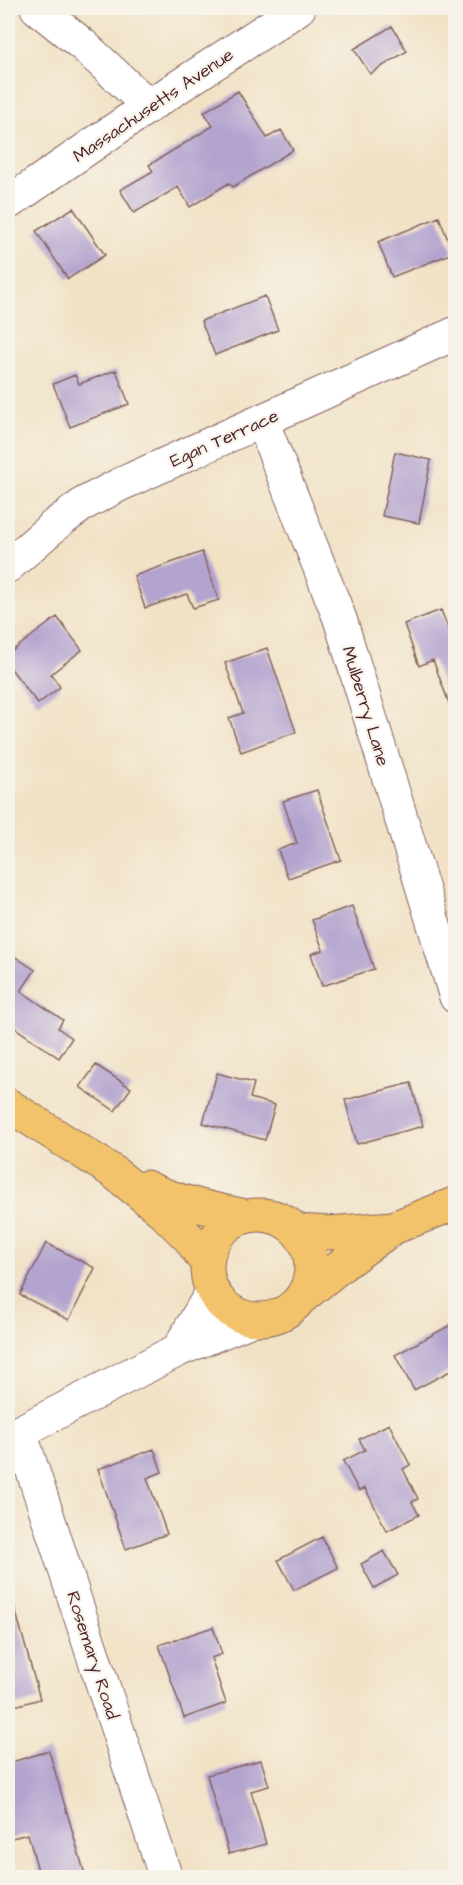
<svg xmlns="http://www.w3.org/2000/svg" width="463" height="1885" viewBox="0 0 463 1885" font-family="'Architects Daughter',sans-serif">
	<rect width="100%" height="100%" fill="#f7f3e8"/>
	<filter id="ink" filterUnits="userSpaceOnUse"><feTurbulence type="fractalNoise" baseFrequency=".0167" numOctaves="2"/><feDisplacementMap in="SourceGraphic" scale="12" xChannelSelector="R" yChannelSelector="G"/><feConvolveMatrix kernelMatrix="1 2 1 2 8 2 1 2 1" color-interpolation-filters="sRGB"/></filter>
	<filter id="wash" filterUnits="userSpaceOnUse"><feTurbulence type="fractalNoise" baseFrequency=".008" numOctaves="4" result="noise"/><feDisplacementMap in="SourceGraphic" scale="24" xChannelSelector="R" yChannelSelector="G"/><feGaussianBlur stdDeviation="1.35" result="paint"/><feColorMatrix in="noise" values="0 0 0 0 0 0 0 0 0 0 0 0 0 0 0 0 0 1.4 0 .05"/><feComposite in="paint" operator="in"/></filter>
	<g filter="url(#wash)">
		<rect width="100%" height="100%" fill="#f1e2c6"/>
		<g id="blocks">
			<path fill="#b3a3cf" d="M392,26l15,25 -37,23 -16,-25z
				M238,91l29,47 14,-8 12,20 -60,37 -4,-4 -39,24 -12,-20 -44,26 -14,-23 33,-19 -4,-6 64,-39 -9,-14z
				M73,208l32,47 -37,24 -32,-48z
				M439,217l14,36 -61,24 -14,-35z
				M265,296l13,34 -63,25 -14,-34z
				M116,370l13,34 -59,23 -17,-43 22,-9 4,9z
				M395,452l36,8 -12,63 -37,-7z
				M202,552l17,48 -26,8 -6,-14 -42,14 -11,-32z
				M441,610l15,39v64l-3,1 -20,-54 -14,6 -15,-42z
				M57,617l25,33 -31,24 9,13 -22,17 -30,-39v-11z
				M267,648l29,84 -55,20 -12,-34 14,-5 -18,-50z
				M317,790l24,70 -53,18 -10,-28 19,-7 -14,-42z
				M352,906l22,63 -52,17 -11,-32 12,-4 -11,-30z
				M8,952l27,18 -14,21 42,29 -5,8 14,10 -13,20 -51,-35z
				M96,1065l35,23 -16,23 -35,-24z
				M217,1073l37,10 -4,15 25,7 -10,35 -62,-17z
				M411,1083l12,43 -66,18 -12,-44z
				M46,1243l49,25 -26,52 -49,-25z
				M456,1322v46l-42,22 -19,-35z
				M389,1424l21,41 -7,4 15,30 -6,3 7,13 -32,16 -22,-43 -6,3 -16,-30 22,-11 -6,-11z
				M154,1449l8,23 -15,6 20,56 -41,15 -28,-80z
				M322,1537l16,31 -44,22 -16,-30z
				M384,1551l14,24 -24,13 -13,-24z
				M15,1609l25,90 -32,9v-98z
				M213,1627l9,27 -11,4 15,45 -42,15 -25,-73z
				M49,1751l37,127h-46l-12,-44 -20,5v-76z
				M261,1760l8,26 -18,5 15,53 -37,10 -22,-79z"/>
		</g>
	</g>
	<g filter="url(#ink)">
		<use href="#blocks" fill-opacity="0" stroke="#846361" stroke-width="1.5"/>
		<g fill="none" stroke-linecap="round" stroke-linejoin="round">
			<g stroke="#846361" stroke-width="35">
				<path id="minor" d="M37,8l46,37 66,61
					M8,203l141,-97 150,-98
					M262,421l78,198 116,378
					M8,566l48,-42 29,-21 34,-18 337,-152
					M178,1350l34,-58
					M20,1432l146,446
					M8,1438l170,-88 76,-31"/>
			</g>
			<g stroke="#846361" stroke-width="35">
				<path id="major" d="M8,1105l104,66 50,40 28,28 16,23
					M146,1187c31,15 65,22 99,29
					M207 1267a52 52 0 1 1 104 0a52 52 0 1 1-104 0Z
					M297,1231l32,2 64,-5
					M300,1299l42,-34 51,-37 63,-25"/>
			</g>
			<use href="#minor" stroke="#fff" stroke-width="33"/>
			<use href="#major" stroke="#f2c36a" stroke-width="33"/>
		</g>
	</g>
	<g text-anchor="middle" stroke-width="4.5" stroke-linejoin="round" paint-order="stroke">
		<g font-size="18" fill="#4a1f2b" stroke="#f7f3e8">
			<text transform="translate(153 105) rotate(-34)" y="6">Massachusetts Avenue</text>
			<text transform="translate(224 438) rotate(-24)" y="6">Egan Terrace</text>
			<text transform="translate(366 706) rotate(73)" y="6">Mulberry Lane</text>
			<text transform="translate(93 1655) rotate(72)" y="6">Rosemary Road</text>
		</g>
	</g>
	<rect width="463" height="1885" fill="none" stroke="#f7f3e8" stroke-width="30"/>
</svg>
